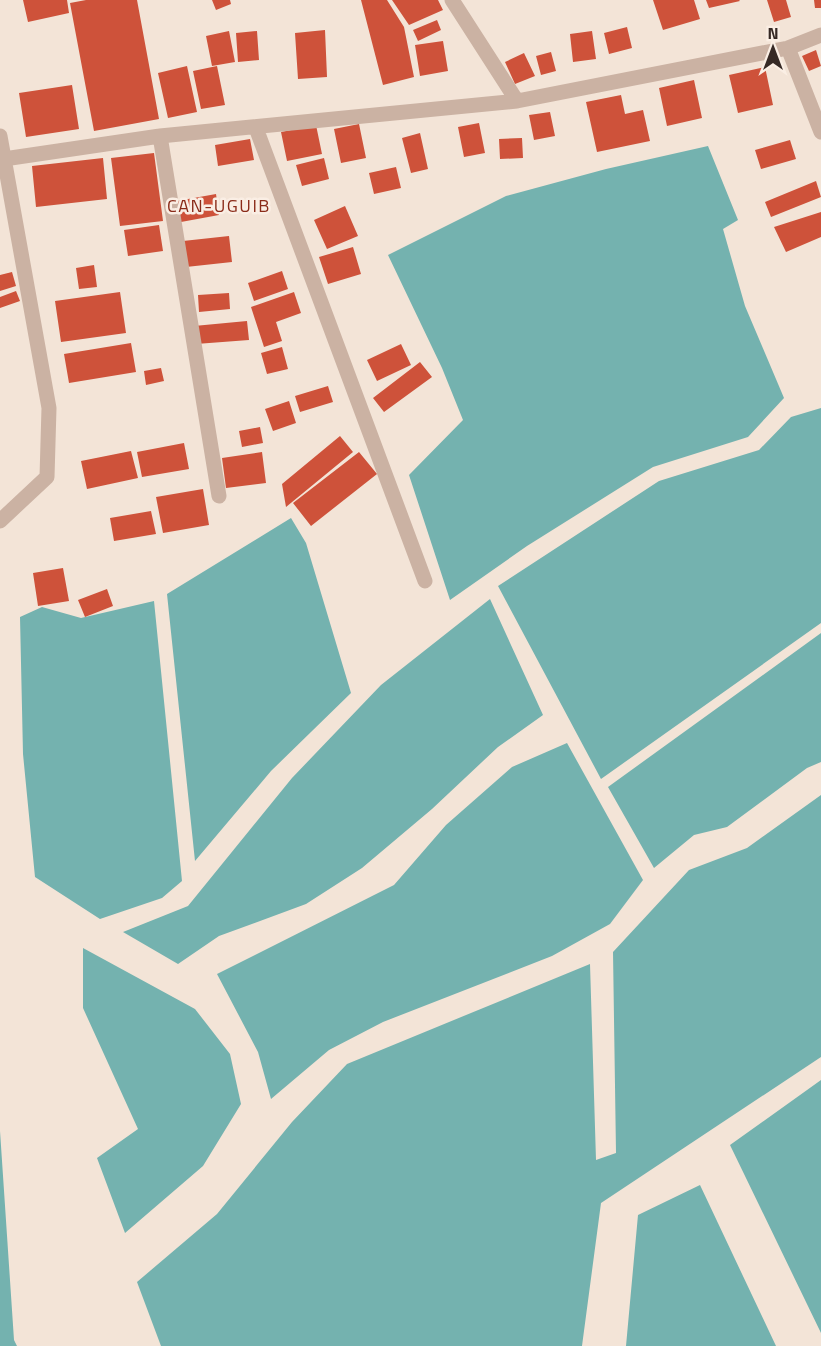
<svg xmlns="http://www.w3.org/2000/svg" width="821" height="1346" viewBox="0 0 821 1346" font-family="'Titillium Web',sans-serif">
	<rect width="100%" height="100%" fill="#f3e4d7"/>
	<path fill="#74b2af" d="M708,146l30,74 -15,9 22,77 39,92 -36,39 -95,30 -126,79 -77,54 -41,-125 54,-55 -21,-52 -54,-113 118,-59 100,-27z
		M821,408v215l-220,156 -103,-193 161,-105 100,-31 32,-33z
		M291,518l15,25 45,150 -80,78 -76,90 -28,-267z
		M490,599l53,116 -45,32 -66,62 -70,59 -56,36 -87,32 -41,28 -55,-32 65,-26 104,-128 89,-93z
		M154,601l28,280 -20,17 -62,21 -65,-42 -12,-123 -3,-137 22,-10 39,11z
		M821,633v129l-14,6 -80,59 -33,8 -40,33 -46,-81z
		M567,743l76,137 -33,44 -58,32 -169,66 -54,28 -58,49 -13,-47 -41,-78 177,-89 52,-60 66,-58z
		M821,795v262l-220,146 -19,143h-421l-24,-64 80,-68 75,-92 55,-58 243,-100 6,196 20,-7 -3,-201 76,-82 58,-22z
		M83,948l112,61 35,45 11,50 -38,62 -78,67 -28,-75 41,-29 -55,-121z
		M821,1080v253l-91,-188z
		M0,1131l14,209 3,6h-17z
		M700,1185l76,161h-150l12,-131z"/>
	<path fill="#ce523a" d="M23,0h44l2,13 -41,9z
		M86,0h51l22,119 -65,12 -24,-128z
		M212,0h18l1,4 -15,6z
		M361,0h26l17,27 10,50 -31,8z
		M392,0h46l5,10 -34,15z
		M653,0h41l6,19 -37,11z
		M706,0h33l1,1 -31,7z
		M767,0h19l5,17 -17,5z
		M814,0h7v8h-6z
		M437,20l4,10 -23,11 -5,-11z
		M627,27l5,21 -23,6 -5,-21z
		M325,30l2,47 -29,2 -3,-46z
		M229,31l6,31 -23,4 -6,-30z
		M257,31l2,29 -21,2 -2,-29z
		M592,31l4,28 -23,3 -3,-28z
		M443,41l5,30 -28,5 -5,-31z
		M816,50l5,16 -12,5 -7,-15z
		M551,52l5,19 -15,4 -5,-19z
		M524,53l11,23 -20,8 -10,-22z
		M187,66l10,46 -29,6 -10,-45z
		M217,66l8,39 -24,4 -8,-38z
		M765,67l8,38 -35,8 -9,-38z
		M694,80l8,38 -35,8 -8,-38z
		M72,85l7,44 -53,8 -7,-44z
		M621,95l4,19 18,-4 7,31 -53,11 -11,-50z
		M550,112l5,24 -21,4 -5,-25z
		M479,123l6,30 -21,4 -6,-30z
		M359,124l7,34 -25,5 -7,-34z
		M316,125l6,29 -35,7 -6,-29z
		M420,133l8,36 -17,4 -9,-35z
		M522,138l1,20 -23,1 -1,-20z
		M250,139l4,21 -36,6 -3,-21z
		M790,140l6,19 -35,10 -6,-19z
		M154,153l9,68 -43,5 -9,-68z
		M103,158l4,41 -71,8 -4,-41z
		M324,158l5,21 -27,7 -6,-21z
		M396,167l5,21 -27,6 -5,-21z
		M816,181l5,16 -50,20 -6,-15z
		M216,194l3,21 -38,7 -4,-21z
		M345,206l13,30 -31,13 -13,-29z
		M821,212v25l-35,15 -12,-25z
		M159,225l4,26 -35,5 -4,-26z
		M229,236l3,26 -46,5 -3,-26z
		M353,247l8,27 -33,10 -9,-27z
		M94,265l3,22 -18,2 -3,-21z
		M282,271l6,18 -34,12 -6,-18z
		M12,272l4,14 -16,5v-16z
		M16,291l4,10 -20,7v-11z
		M120,292l6,41 -65,9 -6,-41z
		M294,292l7,21 -25,9 6,19 -18,6 -13,-40z
		M229,293l1,16 -31,3 -1,-17z
		M247,321l2,19 -53,4 -2,-18z
		M131,343l5,29 -67,11 -5,-29z
		M401,344l10,21 -34,16 -10,-21z
		M282,347l6,22 -21,5 -6,-21z
		M420,362l12,15 -48,35 -11,-14z
		M161,368l3,13 -18,4 -2,-14z
		M328,386l5,16 -33,10 -5,-16z
		M289,401l7,22 -23,8 -8,-22z
		M260,427l3,16 -21,4 -3,-16z
		M340,436l13,16 -67,55 -4,-23z
		M184,443l5,26 -47,8 -5,-25z
		M131,451l7,27 -51,11 -6,-28z
		M262,452l4,31 -40,5 -4,-30z
		M359,452l18,22 -66,52 -18,-23z
		M203,489l6,36 -46,8 -7,-36z
		M151,511l5,23 -42,7 -4,-23z
		M63,568l6,33 -31,5 -5,-33z
		M107,589l6,17 -28,11 -7,-17z"/>
	<g fill="none" stroke-linecap="round" stroke-linejoin="round">
		<path stroke="#cbb2a3" stroke-width="15" d="M452,0l65,101
			M788,48l33,84
			M256,128l169,453
			M0,136l49,272 -2,69 -47,44
			M160,136l59,360
			M4,159l156,-23 357,-35 271,-53 33,-13"/>
	</g>
	<g text-anchor="middle" stroke-width="5" stroke-linejoin="round" paint-order="stroke">
		<g font-size="18" letter-spacing="1.5" fill="#8a2b19" stroke="#faeee4">
			<text x="219" y="212">CAN-UGUIB</text>
		</g>
	</g>
	<g transform="translate(773 48)" stroke="#faeee4" stroke-width="4.5" paint-order="stroke">
	<path d="M0-4.5L10 22L0 15L-10 22Z" fill="#362925"/>
	<text y="-9" font-size="16" font-weight="bold" text-anchor="middle" fill="#362925">N</text>
	</g>
</svg>
